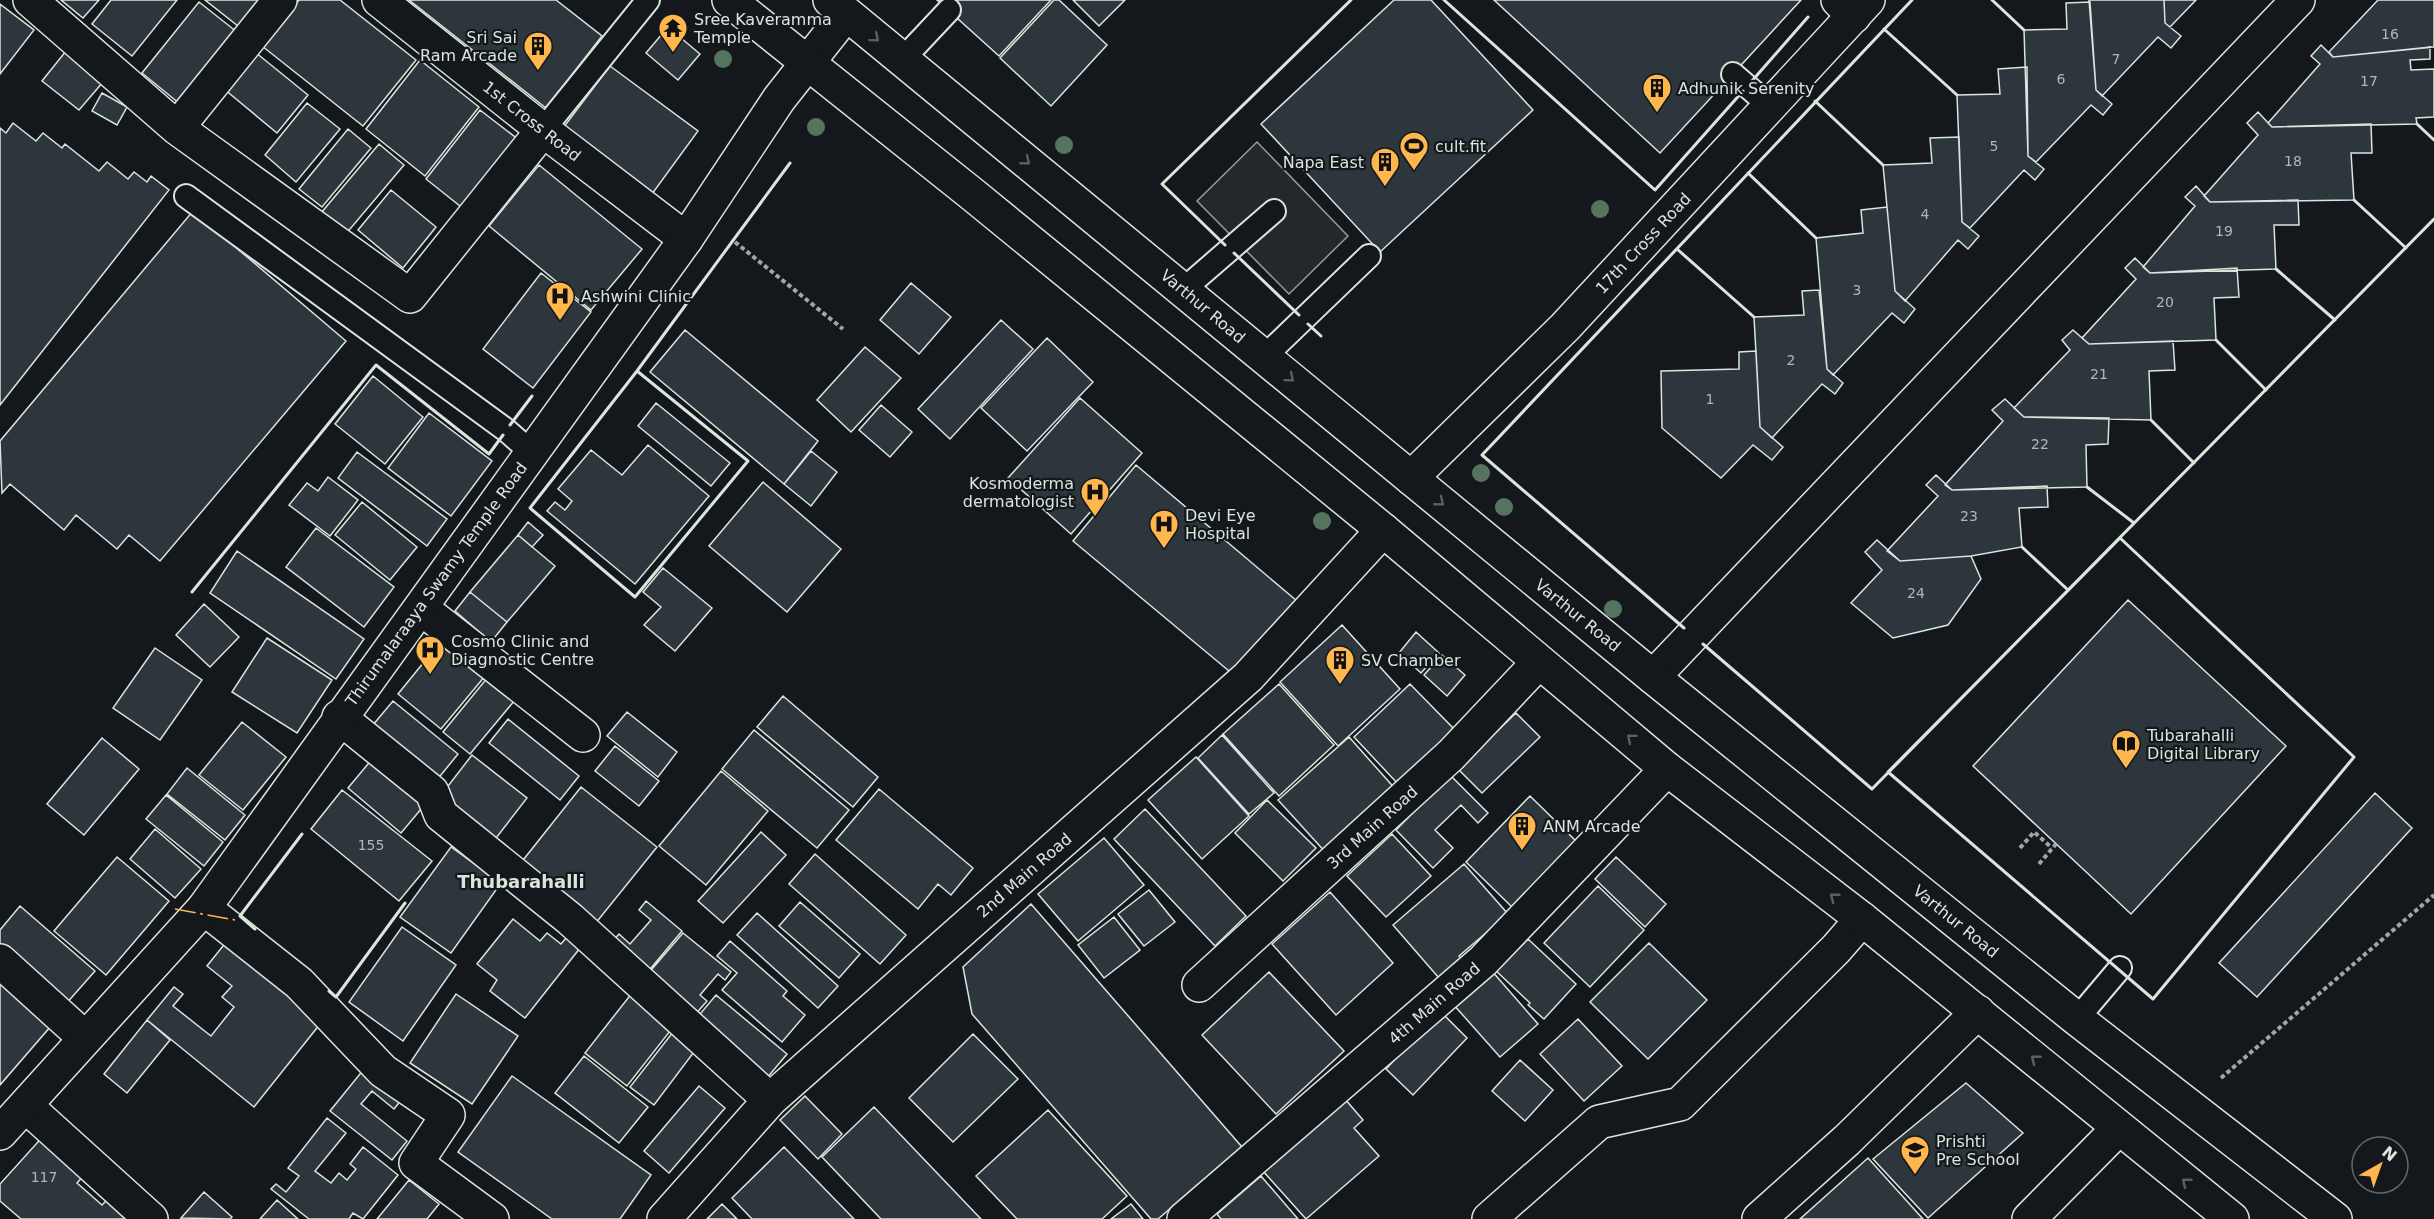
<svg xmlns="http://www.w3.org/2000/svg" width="2434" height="1219" viewBox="0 0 2434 1219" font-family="'DejaVu Sans',sans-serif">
	<rect width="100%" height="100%" fill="#14181c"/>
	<path fill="#24282b" stroke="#939e99" stroke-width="1.5" d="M1257,142l91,94 -59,58 -92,-93z"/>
	<path fill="#2c363c" stroke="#d8e6dc" stroke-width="1.5" d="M61,0h38l-16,18z
		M111,0h66l-45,56 -40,-32z
		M205,0h60l-22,30z
		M299,0h41l76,60 -53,66 -101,-80z
		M409,0h147l46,36 -56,72z
		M937,0h114l-52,56z
		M1054,0h5l48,45 -56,61 -51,-48z
		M1073,0h52l-26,26z
		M1394,0h37l102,110 -153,142 -119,-128z
		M1494,0h307l-141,153z
		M2089,0h75l1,23 16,13 -10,12 -13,-11 -56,59 -6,-6z
		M2164,0h32l-26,27 -5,-4z
		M2378,0h56v47l-101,10 -4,-5z
		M199,2l38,30 -57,72 -38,-31z
		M2090,2l6,88 16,14 -9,11 -12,-10 -55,57 -8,-6 -4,-126 43,-1 -1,-26z
		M0,4l34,26 -34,44z
		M668,27l32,27 -22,26 -32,-27z
		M2321,45l12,12 97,-10v12l-20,1 1,10 23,-1v48l-18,1 1,6 -145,3 -4,-4 52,-59 -9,-8z
		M66,51l37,31 -24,28 -37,-29z
		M255,52l53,43 -31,38 -53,-44z
		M420,60l59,47 -54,69 -59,-47z
		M610,66l88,65 -46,63 -89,-66z
		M2027,67l1,89 16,13 -9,11 -11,-10 -54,58 -8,-6 -5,-127 43,-1 -2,-25z
		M102,93l25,14 -10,18 -25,-14z
		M307,103l33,26 -44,53 -31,-27z
		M480,110l39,30 -54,70 -39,-31z
		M2258,112l14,15 99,-3 1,29h-21l3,47 -144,2 -6,-6 54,-61 -11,-12z
		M13,123l23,18 7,-8 19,15 3,-4 34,27 8,-9 21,17 6,-7 13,10 4,-6 18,14 -169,215v-277l6,5z
		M348,129l23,19 -49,59 -23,-18z
		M1959,137l3,85 17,14 -11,13 -10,-9 -53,61 -10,-10 -12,-126 49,-2 -2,-25z
		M379,144l25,21 -59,70 -24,-22z
		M539,165l103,84 -51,61 -102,-84z
		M2196,186l14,16 88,-2 1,25h-25l2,44 -126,4 -7,-6 52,-61 -10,-9z
		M391,190l45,37 -33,41 -45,-38z
		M1887,207l8,84 20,18 -11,14 -12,-10 -59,62 -6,-6 -11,-131 47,-5 -2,-23z
		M193,211l153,130 -186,220 -31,-26 -12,14 -41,-34 -12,15 -54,-46 -8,9 -2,-52z
		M2135,258l15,15 87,-5 2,29 -25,1 2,42 -127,4 -7,-6 54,-59 -11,-11z
		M541,273l50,39 -58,76 -50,-39z
		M911,283l40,34 -32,37 -39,-34z
		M1819,290l8,79 16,14 -8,11 -13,-10 -50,54 -12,-11 -6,-110 50,-2 -2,-24z
		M1001,320l32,29 -83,90 -32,-30z
		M685,330l133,111 -34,43 -134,-112z
		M2073,330l16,14 84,-3 2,29 -26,1 2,49 -127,-3 -10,-9 56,-58 -8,-10z
		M1047,338l46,44 -66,69 -46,-43z
		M865,347l36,31 -50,54 -34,-32z
		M1756,351l4,76 23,20 -11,13 -19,-15 -32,33 -59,-50 -1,-57 78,-2v-17z
		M373,376l50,41 -38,47 -50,-40z
		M1080,398l62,55 -71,81 -63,-56z
		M2005,399l19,18 85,1 -1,26 -22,1 1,42 -135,3 -7,-5 58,-64 -11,-11z
		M656,403l74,60 -19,23 -73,-60z
		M881,405l31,27 -22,25 -31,-27z
		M429,413l63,48 -41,55 -63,-48z
		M648,445l61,51 -74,88 -88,-73 8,-9 10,8 7,-9 -14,-12 33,-39 31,25z
		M811,451l26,21 -26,34 -27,-22z
		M357,452l90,67 -20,27 -89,-68z
		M1136,465l161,136 -62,75 -162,-135z
		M1936,475l16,15 95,-4 1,21 -29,1 3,39 -51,9 -71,5 -13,-10 51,-55 -12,-11z
		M328,477l30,23 -28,36 -41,-31 18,-22 11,8z
		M763,482l78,67 -54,63 -78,-66z
		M362,502l55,45 -27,33 -55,-45z
		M528,522l15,13 -11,12 -14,-12z
		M316,528l78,59 -30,40 -78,-60z
		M518,535l37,31 -48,56 -37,-30z
		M1877,540l23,21 71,-5 10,23 -33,46 -55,13 -42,-35 31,-33 -17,-18z
		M237,551l127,88 -28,40 -126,-86z
		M663,568l49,40 -37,43 -31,-26 17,-18 -18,-15z
		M470,592l37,30 -16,20 -36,-31z
		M2128,600l158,146 -155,168 -158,-148z
		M204,604l35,33 -29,30 -34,-32z
		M1342,625l58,64 -62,57 -58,-64z
		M1416,632l23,21 -18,20 -22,-20z
		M267,638l65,42 -35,53 -65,-41z
		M441,641l44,35 -44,53 -43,-35z
		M155,648l47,32 -42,60 -47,-32z
		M1442,655l23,20 -18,21 -23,-21z
		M488,677l27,23 -45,54 -27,-22z
		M1279,684l55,61 -55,51 -56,-62z
		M1410,684l46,47 -57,54 -45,-48z
		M783,696l95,81 -25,30 -96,-80z
		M393,701l65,53 -26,32 -65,-54z
		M627,712l50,40 -19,25 -51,-41z
		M1516,713l24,24 -58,56 -24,-24z
		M508,719l71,57 -19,24 -71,-57z
		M242,722l44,35 -43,53 -44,-35z
		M754,730l95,80 -32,38 -95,-79z
		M1222,735l52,58 -25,21 -51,-56z
		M1349,737l49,55 -70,63 -50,-55z
		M102,738l37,31 -55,66 -37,-31z
		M615,746l44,35 -20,25 -44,-35z
		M378,752l54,44 -31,37 -53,-45z
		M472,755l55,43 -34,44 -55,-43z
		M1196,757l53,59 -47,43 -54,-59z
		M187,768l58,47 -20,25 -58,-46z
		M721,771l47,40 -62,74 -47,-39z
		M1450,775l38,38 -10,10 -17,-18 -26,25 18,18 -20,20 -37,-38z
		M581,787l76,60 -62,77 -75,-60z
		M879,789l94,79 -22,27 -13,-11 -20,25 -82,-69z
		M342,790l90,71 -33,40 -88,-72z
		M2375,793l37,35 -155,169 -38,-34z
		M166,795l57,47 -19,24 -58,-47z
		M1530,796l47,46 -65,65 -46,-45z
		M1267,800l49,48 -33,33 -48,-48z
		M1145,809l101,107 -31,30 -101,-107z
		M155,829l46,40 -26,29 -45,-39z
		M761,832l25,23 -63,68 -25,-22z
		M1392,834l39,42 -45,41 -39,-41z
		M1104,838l40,47 -66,56 -40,-47z
		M451,847l50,36 -50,70 -51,-36z
		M815,854l91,81 -26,29 -91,-80z
		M117,857l52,44 -63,74 -52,-44z
		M1616,857l50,47 -21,23 -50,-48z
		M1464,864l44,50 -49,42 9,9 -23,20 -52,-60z
		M1598,886l46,44 -54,57 -46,-44z
		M1149,890l26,32 -31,24 -26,-32z
		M1330,892l63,71 -57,52 -64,-71z
		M646,901l36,30 -36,43 -36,-30 9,-10 11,10 21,-24 -12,-10z
		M800,902l60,52 -21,24 -60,-52z
		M1031,904l211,243 -84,72h-7l-179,-205 -9,-47z
		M20,906l75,65 -30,34 -65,-57v-18z
		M757,913l81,73 -20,22 -81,-73z
		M1114,917l26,33 -36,28 -26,-33z
		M513,919l27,22 7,-8 14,11 6,-7 13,11 -55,70 -35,-27 7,-11 -20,-16z
		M402,927l54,38 -53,76 -54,-39z
		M683,933l48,39 -6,8 -7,-6 -18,21 7,6 -13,15 -48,-40z
		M1528,939l48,45 -32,35 -16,-14 2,-2 -38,-36 21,-23 5,5z
		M227,941l97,78 -70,88 -107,-87 27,-33 9,7 -10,12 38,30 23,-29 -12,-10 10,-11 -25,-20z
		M730,941l57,50 -4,5 22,19 -23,27 -60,-52 15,-17 -20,-17z
		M1649,943l58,57 -59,59 -58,-57z
		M1491,970l47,54 -38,33 -47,-53z
		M1269,972l75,79 -68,63 -74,-79z
		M0,981l51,45 -51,59z
		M632,993l42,33 -47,60 -42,-33z
		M456,994l62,42 -46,68 -62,-41z
		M716,995l71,59 -26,31 -71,-59z
		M1440,1011l27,27 -54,57 -27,-26z
		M1578,1019l44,47 -38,35 -44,-47z
		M147,1020l23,20 -43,53 -23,-19z
		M677,1027l23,17 -46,61 -24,-18z
		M973,1034l45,45 -65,63 -44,-44z
		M584,1056l64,51 -29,36 -64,-50z
		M1520,1060l33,30 -28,31 -33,-30z
		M364,1069l38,30 -8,10 -22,-18 -11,13 46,37 -15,19 -62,-49z
		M512,1076l139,99 -31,44h-68l-94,-67z
		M1966,1083l57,50 -95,85 -55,-59z
		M699,1086l26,22 -56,65 -25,-22z
		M805,1096l37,38 -24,25 -38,-39z
		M1344,1098l19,22 -9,8 25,28 -73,63 -43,-48z
		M874,1107l107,112h-100l-59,-62z
		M1048,1110l79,86 -25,23h-85l-41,-43z
		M327,1118l19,15 -31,38 16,12 8,-10 8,7 9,-11 -6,-5 13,-17 35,28 -35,44 -10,-6 -4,6h-40l-38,-30 5,-5 10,8 13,-16 -11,-8z
		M46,1133l42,38 -11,12 25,22 11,-11 27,25h-119l-21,-18v-17z
		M784,1147l70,72h-102l-20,-21z
		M1868,1158l55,61h-123z
		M1261,1176l37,43h-77l-4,-5z
		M409,1180l30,24 -12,15h-50z
		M204,1192l28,25 -2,2 -49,-1z
		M277,1200l21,19h-38z
		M722,1204l15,15h-30z
		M1131,1204l12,15h-32z"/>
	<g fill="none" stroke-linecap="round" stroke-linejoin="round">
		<g stroke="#d8e6dc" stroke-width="26">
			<path id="lane" d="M902,60l47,-50
				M1733,74l37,32
				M543,130l105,-130
				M186,196l320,234 25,22
				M1183,290l91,-79
				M1264,357l105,-101
				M2077,1019l43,-51"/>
		</g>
		<g stroke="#d8e6dc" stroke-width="36">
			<path id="street" d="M30,0l147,128 233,168 133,-166
				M379,0l164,130 143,109
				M1838,0l16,16
				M177,128l103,-128
				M421,608l162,127
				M1653,677l645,-677
				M339,717l93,75 9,23 129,104 200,181
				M204,908l95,75 84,88 65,44 -32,48 76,56
				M0,961l85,77
				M1199,985l252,-230 88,-93
				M26,1106l125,113
				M664,1219l106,-119 478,-423 135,-147
				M1184,1219l299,-258 184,-192
				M1489,1219l110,-97 81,-18 156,-155 26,-30
				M1759,1219l88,-79 131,-128
				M2029,1219l90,-91"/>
		</g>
		<g stroke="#d8e6dc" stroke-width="36">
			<path id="secondary" d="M1411,478l154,-151 303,-327
				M0,1133l204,-225 482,-669 93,-140 67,-85"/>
		</g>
		<g stroke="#d8e6dc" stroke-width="36">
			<path id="primary" d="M729,0l243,194 411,336 284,239 195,150 370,300
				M830,0l823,677 424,342 258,200"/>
		</g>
		<path stroke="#9da8a2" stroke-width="4" stroke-dasharray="4.5 3" stroke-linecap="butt" d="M735,242l108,87
			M2020,848l14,-16 18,16
			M2039,864l17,-20
			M2221,1078l213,-183"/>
		<use href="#lane" stroke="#14181c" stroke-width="22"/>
		<use href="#street" stroke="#14181c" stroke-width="33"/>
		<use href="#secondary" stroke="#14181c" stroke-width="33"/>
		<use href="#primary" stroke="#14181c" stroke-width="33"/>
		<path stroke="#d8e6dc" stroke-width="3" d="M1444,0l211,190 88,-99
			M1992,0l32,30
			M1884,29l73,66
			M1751,82l57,-65
			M1815,101l68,64
			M2417,124l17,16
			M1748,173l68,65
			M2354,200l52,48
			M1225,245l-63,-61 189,-184
			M1677,249l77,68
			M1234,253l65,62
			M2276,269l59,51
			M1308,324l13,12
			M2216,340l50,50
			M637,371l111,90 -113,136 -105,-89 107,-137 153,-208
			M2151,420l43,43
			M510,425l22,-29
			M2087,487l47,36
			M2120,538l234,219 -201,242 -265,-227z
			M2022,547l46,43
			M192,592l184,-227 113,89 14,-19
			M1684,628l-202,-173 430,-455
			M1703,644l169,145 562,-570
			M255,929l-15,-13 62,-82
			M329,991l7,6 69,-94"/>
		<path stroke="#ffb74d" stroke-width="1.5" stroke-dasharray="21 4.5 3 4.5" stroke-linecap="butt" d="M175,909l60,11"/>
	</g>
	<g fill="#55745f">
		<circle cx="723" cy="59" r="9"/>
		<circle cx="816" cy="127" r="9"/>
		<circle cx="1064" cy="145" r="9"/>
		<circle cx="1600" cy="209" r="9"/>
		<circle cx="1481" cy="473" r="9"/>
		<circle cx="1504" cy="507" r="9"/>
		<circle cx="1322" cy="521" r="9"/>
		<circle cx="1613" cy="609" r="9"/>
	</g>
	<defs><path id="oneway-chevron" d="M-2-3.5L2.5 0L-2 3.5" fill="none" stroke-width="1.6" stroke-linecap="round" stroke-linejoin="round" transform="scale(1.5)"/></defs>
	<g stroke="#59605f">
		<use href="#oneway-chevron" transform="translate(875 38) rotate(40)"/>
		<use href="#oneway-chevron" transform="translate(1026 161) rotate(39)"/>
		<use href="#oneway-chevron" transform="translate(1290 378) rotate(40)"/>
		<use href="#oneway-chevron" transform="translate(1440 502) rotate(39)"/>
		<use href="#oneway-chevron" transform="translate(1631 738) rotate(-140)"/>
		<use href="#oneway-chevron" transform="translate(1834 897) rotate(-142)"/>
		<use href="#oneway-chevron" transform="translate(2035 1059) rotate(-141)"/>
		<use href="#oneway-chevron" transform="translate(2186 1182) rotate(-141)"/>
	</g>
	<defs>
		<g id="temple-pin" transform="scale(1.5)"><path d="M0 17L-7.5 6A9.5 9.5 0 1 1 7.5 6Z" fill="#ffb74d" stroke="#14181c"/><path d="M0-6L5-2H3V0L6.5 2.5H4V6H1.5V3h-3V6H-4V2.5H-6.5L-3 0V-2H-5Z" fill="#111"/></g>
		<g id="building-pin" transform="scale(1.5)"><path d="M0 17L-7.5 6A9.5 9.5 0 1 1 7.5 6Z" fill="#ffb74d" stroke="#14181c"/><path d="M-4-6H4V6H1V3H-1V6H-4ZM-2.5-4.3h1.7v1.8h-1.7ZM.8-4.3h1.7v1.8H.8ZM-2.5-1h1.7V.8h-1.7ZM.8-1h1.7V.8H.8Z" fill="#111"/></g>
		<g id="stadium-pin" transform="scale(1.5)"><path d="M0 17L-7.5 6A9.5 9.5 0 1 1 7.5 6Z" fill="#ffb74d" stroke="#14181c"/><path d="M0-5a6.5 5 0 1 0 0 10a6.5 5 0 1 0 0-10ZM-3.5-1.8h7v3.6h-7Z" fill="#111"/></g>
		<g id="hospital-pin" transform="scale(1.5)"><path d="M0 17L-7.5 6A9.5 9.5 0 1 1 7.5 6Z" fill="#ffb74d" stroke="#14181c"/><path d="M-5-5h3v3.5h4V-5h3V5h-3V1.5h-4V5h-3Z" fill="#111"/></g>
		<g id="library-pin" transform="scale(1.5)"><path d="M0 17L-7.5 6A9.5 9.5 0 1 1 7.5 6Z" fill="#ffb74d" stroke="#14181c"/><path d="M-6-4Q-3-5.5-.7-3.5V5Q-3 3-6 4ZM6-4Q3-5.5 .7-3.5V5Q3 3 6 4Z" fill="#111"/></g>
		<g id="school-pin" transform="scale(1.5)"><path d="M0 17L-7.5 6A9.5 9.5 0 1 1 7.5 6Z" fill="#ffb74d" stroke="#14181c"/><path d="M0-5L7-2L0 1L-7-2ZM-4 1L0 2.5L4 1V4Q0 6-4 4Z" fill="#111"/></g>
	</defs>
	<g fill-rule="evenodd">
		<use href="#temple-pin" x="673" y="28"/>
		<use href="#building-pin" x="538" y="46"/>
		<use href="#building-pin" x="1657" y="88"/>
		<use href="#stadium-pin" x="1414" y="146"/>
		<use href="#building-pin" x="1385" y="162"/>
		<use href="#hospital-pin" x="560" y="296"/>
		<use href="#hospital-pin" x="1095" y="492"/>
		<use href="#hospital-pin" x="1164" y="524"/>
		<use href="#hospital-pin" x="430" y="650"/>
		<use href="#building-pin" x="1340" y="660"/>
		<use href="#library-pin" x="2126" y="744"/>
		<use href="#building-pin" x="1522" y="826"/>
		<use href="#school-pin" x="1915" y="1150"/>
	</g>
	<g text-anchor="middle" stroke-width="4.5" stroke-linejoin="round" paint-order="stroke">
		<g font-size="14" fill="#adbab4">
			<text x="2390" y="39">16</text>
			<text x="2116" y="64">7</text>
			<text x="2061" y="84">6</text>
			<text x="2369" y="86">17</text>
			<text x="1994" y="151">5</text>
			<text x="2293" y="166">18</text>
			<text x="1925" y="219">4</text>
			<text x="2224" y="236">19</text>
			<text x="1857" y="295">3</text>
			<text x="2165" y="307">20</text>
			<text x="1791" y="365">2</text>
			<text x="2099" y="379">21</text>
			<text x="1710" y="404">1</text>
			<text x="2040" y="449">22</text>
			<text x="1969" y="521">23</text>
			<text x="1916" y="598">24</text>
			<text x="371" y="850">155</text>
			<text x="44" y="1182">117</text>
		</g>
		<g font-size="16" fill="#d8e6dc" stroke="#14181c" text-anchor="start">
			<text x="694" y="25">Sree Kaveramma<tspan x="694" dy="18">Temple</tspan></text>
			<text x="517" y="43" text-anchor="end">Sri Sai<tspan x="517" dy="18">Ram Arcade</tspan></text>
			<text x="1678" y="94">Adhunik Serenity</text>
			<text x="1435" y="152">cult.fit</text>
			<text x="1364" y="168" text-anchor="end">Napa East</text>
			<text x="581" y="302">Ashwini Clinic</text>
			<text x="1074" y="489" text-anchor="end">Kosmoderma<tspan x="1074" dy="18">dermatologist</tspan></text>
			<text x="1185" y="521">Devi Eye<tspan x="1185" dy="18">Hospital</tspan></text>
			<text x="451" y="647">Cosmo Clinic and<tspan x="451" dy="18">Diagnostic Centre</tspan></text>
			<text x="1361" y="666">SV Chamber</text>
			<text x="2147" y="741">Tubarahalli<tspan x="2147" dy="18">Digital Library</tspan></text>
			<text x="1543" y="832">ANM Arcade</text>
			<text x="1936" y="1147">Prishti<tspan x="1936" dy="18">Pre School</tspan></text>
		</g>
		<g font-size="16" fill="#d8e6dc" stroke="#14181c">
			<text transform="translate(532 121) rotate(38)" y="6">1st Cross Road</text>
			<text transform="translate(1643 243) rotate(-47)" y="6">17th Cross Road</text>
			<text transform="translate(1203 306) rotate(40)" y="6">Varthur Road</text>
			<text transform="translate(436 584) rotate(-54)" y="6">Thirumalaraaya Swamy Temple Road</text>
			<text transform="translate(1578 615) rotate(39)" y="6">Varthur Road</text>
			<text transform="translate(1372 827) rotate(-42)" y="6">3rd Main Road</text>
			<text transform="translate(1024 875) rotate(-41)" y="6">2nd Main Road</text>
			<text transform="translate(1956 921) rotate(39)" y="6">Varthur Road</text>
			<text transform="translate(1434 1003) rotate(-41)" y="6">4th Main Road</text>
		</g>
		<g font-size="18" font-weight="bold" fill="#d8e6dc" stroke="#14181c">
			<text x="521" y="888">Thubarahalli</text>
		</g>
	</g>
	<g transform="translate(2380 1165) rotate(40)"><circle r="28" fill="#14181c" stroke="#626a69" stroke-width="1.5"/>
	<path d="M0-4.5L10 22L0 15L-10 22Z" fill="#ffb74d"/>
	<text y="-9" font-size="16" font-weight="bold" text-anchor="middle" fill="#d8e6dc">N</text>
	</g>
</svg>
